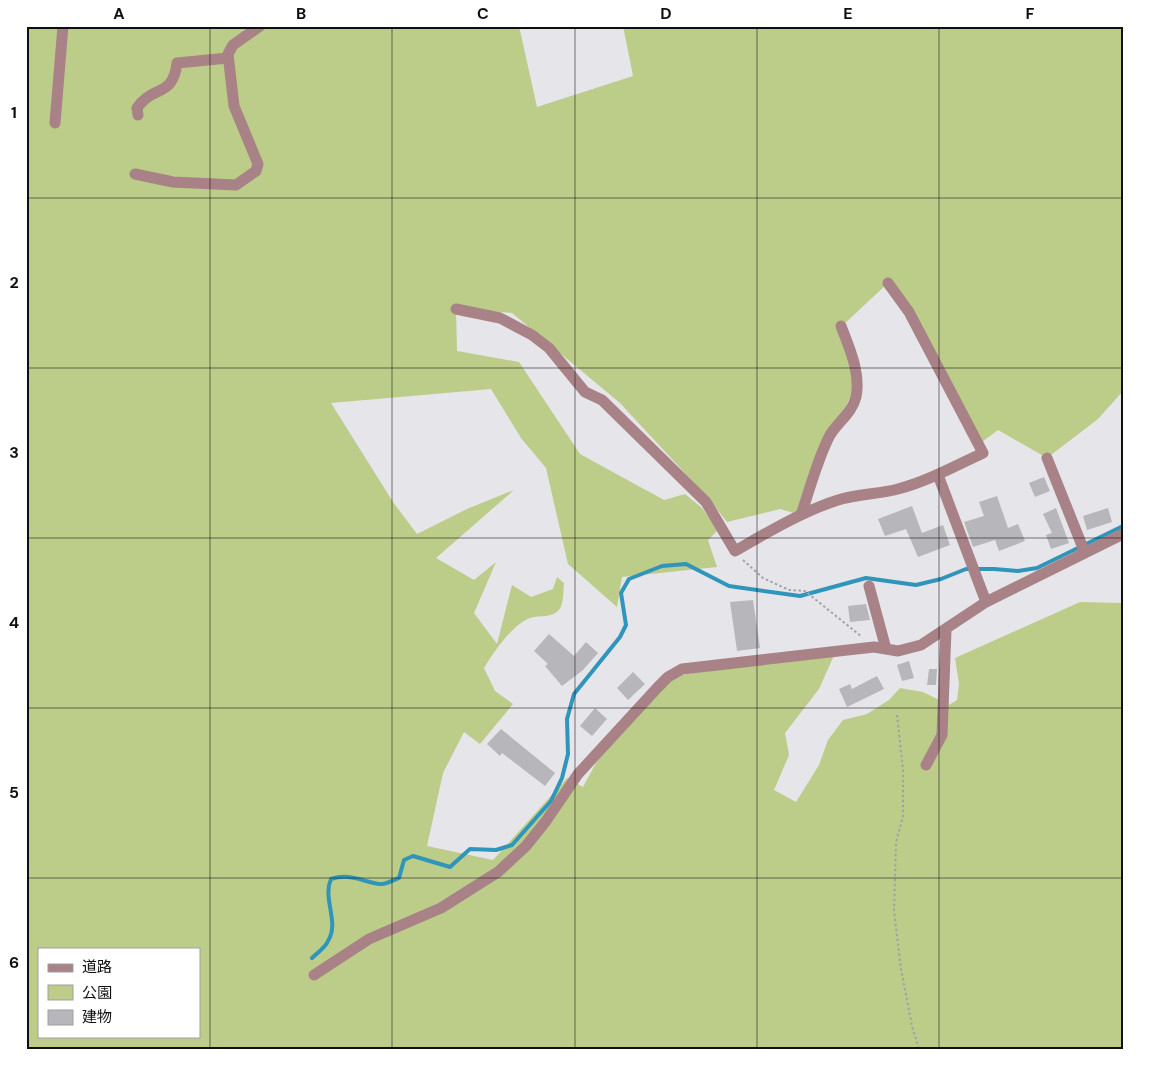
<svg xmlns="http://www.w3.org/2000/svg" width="1149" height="1075" viewBox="0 0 1149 1075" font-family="'DM Sans','Noto Sans JP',sans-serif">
	<rect width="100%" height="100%" fill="#e6e5ea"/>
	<path fill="#bccc89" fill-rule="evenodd" d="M26,26h493l18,81 96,-31 -10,-50h500v365l-25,28 -51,39 -49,-28 -20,15 -90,-162 -46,43 14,59 -35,72 -20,58 -21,-6 -53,13 -18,-23 -89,-96 -108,-90 -56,-4 1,42 62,11 61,92 84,46 21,-6 17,14 16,22 -10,10 9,27 -95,10 -5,30 -49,-43 -22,-96 -25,-30 -30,-49 -160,14 62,99 24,32 50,-25 47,-19 -78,68 38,22 22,-18 -22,51 23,31 15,-59 19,12 22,-8 4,-12 7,6c-1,8 0,20 -5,27 -7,8 -19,5 -29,8 -17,6 -37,35 -46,50l11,23 18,13 -33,40 -16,-12 -21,41 -16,73 66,14 74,-82 16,9 13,-24 72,-86 168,-26 -17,38 -34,44 4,22 -15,35 22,12 23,-37 9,-25 15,-20 24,-6 22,-14 11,-12 23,4 26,13 8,-5 2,-16 -4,-26 125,-56 43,1v446h-1097zM39,949h160v87h-160z"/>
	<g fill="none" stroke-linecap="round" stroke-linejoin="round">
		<path stroke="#3095bb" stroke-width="4" d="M312,958c5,-5 13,-10 16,-17 12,-19 -6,-42 3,-62 19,-6 30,2 48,5 6,1 14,-4 20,-6l5,-18 9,-4 37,11 20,-18 26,1 16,-5 39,-44 11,-23 6,-24 -1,-35 7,-25 46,-57 6,-12 -5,-32 8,-14 33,-13 24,-2 43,22 71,10 66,-18 50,7 25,-6 25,-10h28l24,2 19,-3 86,-42"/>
	</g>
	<path fill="#b7b7bb" d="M1044,477l6,14 -15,6 -6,-14z
		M997,496l11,32 10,-4 7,17 -26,10 -4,-11 -22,7 -9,-25 20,-6 -5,-14z
		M912,506l10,27 21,-8 7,20 -32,12 -12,-28 -21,7 -7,-17z
		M1056,508l13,35 -18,6 -5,-14 6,-2 -9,-19z
		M1108,508l4,14 -25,8 -4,-14z
		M753,600l7,48 -23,3 -7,-49z
		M866,604l4,16 -20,2 -2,-16z
		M549,634l25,22 12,-14 12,11 -15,17 -21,16 -17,-20 3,-2 -14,-13z
		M909,661l5,17 -12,3 -5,-16z
		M929,669h8l-1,16h-9z
		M633,672l12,12 -17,16 -11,-12z
		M877,676l7,13 -37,18 -8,-18 11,-5 2,5z
		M595,708l12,11 -15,17 -12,-10z
		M501,729l54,44 -10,13 -43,-33 -2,3 -13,-12z"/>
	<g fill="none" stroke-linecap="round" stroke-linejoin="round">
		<path stroke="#a3a3a6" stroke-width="2" stroke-dasharray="2.5 2.5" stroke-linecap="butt" d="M743,560l20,18 26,12 16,1 57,46
			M897,715l6,55v46l-7,27 -2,68 7,58 11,57 7,23"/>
		<path stroke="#a88286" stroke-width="11" d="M138,115l-1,-7c15,-23 36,-10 40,-45l51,-5
			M55,123l8,-97
			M135,174l38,8 63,3 20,-14 2,-7 -24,-58 -6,-52 5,-9 27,-19
			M456,309l44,9 32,17 17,13 36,44 17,8 104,102 29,49c33,-19 66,-39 103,-51 20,-6 41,-6 60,-11 30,-8 57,-23 85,-36l-74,-141 -21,-29
			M1047,458l38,95
			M938,475l48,127
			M801,515c9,-26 16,-55 29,-80 8,-13 22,-22 26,-38 5,-24 -7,-50 -15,-71
			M869,586l17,63
			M926,765l16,-30 4,-105
			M314,975l55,-36 72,-31 57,-36 28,-26 20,-25 32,-47 80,-87 10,-10 14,-8 192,-22 24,4 23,-6 65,-43 137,-68"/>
	</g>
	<path fill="none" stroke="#0f0f10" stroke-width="1" stroke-opacity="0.55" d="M210,26v1023M392,26v1023M575,26v1023M757,26v1023M939,26v1023M26,198h1097M26,368h1097M26,538h1097M26,708h1097M26,878h1097"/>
	<rect width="1149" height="1075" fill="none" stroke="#ffffff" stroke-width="55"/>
	<rect x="38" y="948" width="162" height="90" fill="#ffffff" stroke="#9f9f9f"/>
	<rect x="48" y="964" width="25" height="8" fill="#a88286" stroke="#9f9f9f"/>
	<text x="82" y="972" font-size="15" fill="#0f0f10">道路</text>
	<rect x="48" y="985" width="25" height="15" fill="#bccc89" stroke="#9f9f9f"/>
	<text x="82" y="998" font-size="15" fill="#0f0f10">公園</text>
	<rect x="48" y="1010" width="25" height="15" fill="#b7b7bb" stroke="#9f9f9f"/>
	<text x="82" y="1022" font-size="15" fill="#0f0f10">建物</text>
	<rect x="28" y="28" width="1094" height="1020" fill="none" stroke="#0f0f10" stroke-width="2"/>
	<g font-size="16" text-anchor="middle" font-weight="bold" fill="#0f0f10">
		<text x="119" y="19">A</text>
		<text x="301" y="19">B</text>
		<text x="483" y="19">C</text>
		<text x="666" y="19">D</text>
		<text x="848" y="19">E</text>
		<text x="1030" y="19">F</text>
		<text x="14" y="118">1</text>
		<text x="14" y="288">2</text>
		<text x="14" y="458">3</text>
		<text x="14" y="628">4</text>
		<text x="14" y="798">5</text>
		<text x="14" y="968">6</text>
	</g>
</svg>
